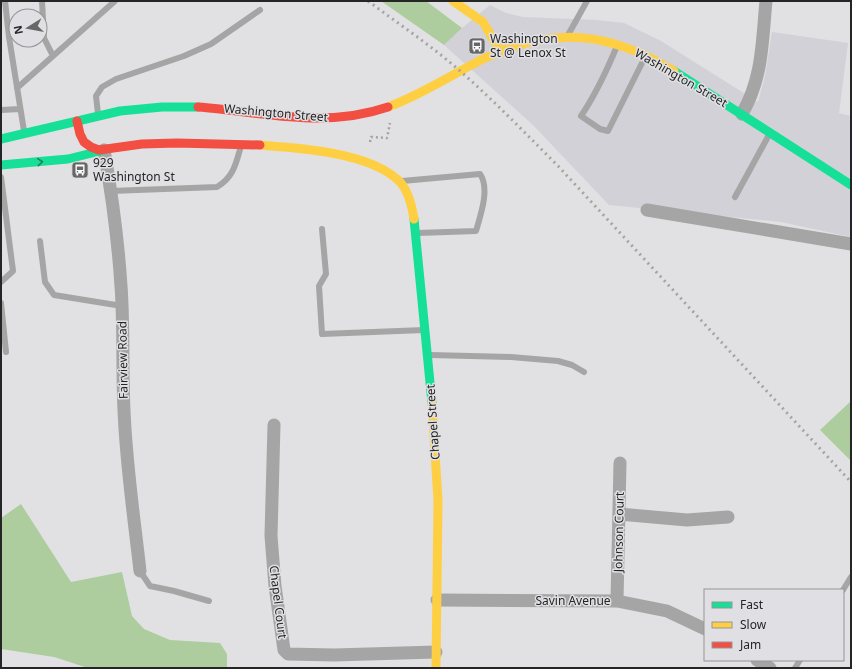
<svg xmlns="http://www.w3.org/2000/svg" width="852" height="669" viewBox="0 0 852 669" font-family="'Noto Sans',sans-serif">
	<rect width="100%" height="100%" fill="#e1e1e3"/>
	<path fill="#d1d1d7" d="M490,5l16,8 17,4 73,3 28,3 37,18 97,61 7,-26 7,-44 76,11 -9,70 12,3v121l-70,-15 -172,-17 -76,-80 -89,-80 18,-17z"/>
	<path fill="#adcd9f" d="M381,1h45l36,27 -18,17z
		M851,401v60l-31,-31z
		M21,504l50,78 51,-10 10,44 12,13 26,11 50,3 7,11v14h-139l-34,-11 -53,-8v-131z"/>
	<g fill="none" stroke-linecap="round" stroke-linejoin="round">
		<path stroke="#a3a3a3" stroke-width="2.5" stroke-dasharray="2 3" stroke-linecap="butt" d="M370,142l1,-5 16,1 3,-15"/>
		<path stroke="#a5a5a5" stroke-width="6" d="M5,1l4,36 15,94
			M42,1l2,37 9,18
			M568,35l19,-34
			M617,46c-10,24 -21,48 -36,70l19,13 8,2 37,-74
			M17,88l98,-87
			M1,110l19,-1
			M98,114l-2,-18 6,-9 14,-8 68,-23 27,-12 49,-34
			M1,177l12,94 -12,11
			M402,181l78,-7c10,14 1,40 -4,57l-58,2
			M111,191l106,-4c17,-10 19,-24 24,-41
			M735,197l35,-64
			M322,229l4,45 -7,12 3,48 102,-4
			M40,241l5,41 9,13 68,11
			M1,303l5,49
			M430,355l81,2 47,4 14,4 12,7
			M140,571l10,15 24,5 35,10
			M843,590l8,-13
			M795,668l5,-8"/>
		<path stroke="#a5a5a5" stroke-width="13" d="M742,114c21,-37 20,-72 24,-113
			M104,150c8,45 14,90 17,136 3,41 1,83 3,124 2,54 10,107 16,161
			M647,210l204,34
			M274,425l-3,111 4,50 9,64 4,4 46,1 102,-3
			M619,514l68,6 41,-3
			M437,600l180,1 50,10 38,18
			M617,601l3,-138
			M757,660l13,8"/>
		<path stroke="#16e098" stroke-width="9" d="M674,71l177,114
			M1,139l119,-28 42,-4h36
			M1,165l67,-6 36,-9
			M414,219l18,184"/>
		<path stroke="#ffcf43" stroke-width="9" d="M453,1l30,21 17,29
			M388,107c33,-12 63,-32 95,-48 69,-34 127,-27 191,12
			M260,145c39,3 108,7 138,35 10,9 14,26 16,39
			M432,403l6,98 -2,167"/>
		<path stroke="#f24e42" stroke-width="9" d="M198,107c65,5 126,22 190,0
			M77,121l3,13 4,8 7,5 8,3 43,-6 35,-1 83,2"/>
		<path stroke="#a4a4a4" stroke-width="3" stroke-dasharray="2 4" stroke-linecap="butt" d="M368,1c24,18 49,35 73,54 42,34 79,73 117,111l293,316"/>
	</g>
	<defs><path id="oneway-chevron" d="M-2-3.5L2.5 0L-2 3.5" fill="none" stroke-width="1.6" stroke-linecap="round" stroke-linejoin="round"/></defs>
	<use stroke="#1e825f" href="#oneway-chevron" transform="translate(40 162) rotate(-5)"/>
	<defs>
		<g id="bus-square" transform="scale(0.9)"><rect x="-9" y="-9" width="18" height="18" rx="4" fill="#676768" stroke="#e0e0e4"/><path d="M-5-6H5V4H4V6H2V4H-2V6H-4V4H-5ZM-3.5-4V0h7V-4ZM-3.5 1.2v1.5H-2V1.2ZM2 1.2v1.5H3.5V1.2Z" fill="#fff"/></g>
	</defs>
	<g fill-rule="evenodd">
		<use href="#bus-square" x="477" y="46"/>
		<use href="#bus-square" x="80" y="170"/>
	</g>
	<g text-anchor="middle" stroke-width="3" stroke-linejoin="round" paint-order="stroke">
		<g font-size="12" fill="#252526" stroke="#e0e0e4" text-anchor="start">
			<text x="490" y="43">Washington<tspan x="490" dy="14">St @ Lenox St</tspan></text>
			<text x="93" y="167">929<tspan x="93" dy="14">Washington St</tspan></text>
		</g>
		<g font-size="12" fill="#252526" stroke="#e0e0e4">
			<text transform="translate(681 78) rotate(30)" y="4">Washington Street</text>
			<text transform="translate(276 113) rotate(5)" y="4">Washington Street</text>
			<text transform="translate(123 360) rotate(-91)" y="4">Fairview Road</text>
			<text transform="translate(433 422) rotate(-94)" y="4">Chapel Street</text>
			<text transform="translate(619 532) rotate(-89)" y="4">Johnson Court</text>
			<text x="573" y="605">Savin Avenue</text>
			<text transform="translate(278 602) rotate(83)" y="4">Chapel Court</text>
		</g>
	</g>
	<rect width="852" height="669" fill="none" stroke="#252526" stroke-width="4"/>
	<rect x="704" y="589" width="140" height="72" fill="#e0e0e4" stroke="#959598"/>
	<rect x="712" y="602" width="20" height="6" fill="#16e098" stroke="#959598"/>
	<text x="740" y="609" font-size="12" fill="#252526">Fast</text>
	<rect x="712" y="622" width="20" height="6" fill="#ffcf43" stroke="#959598"/>
	<text x="740" y="629" font-size="12" fill="#252526">Slow</text>
	<rect x="712" y="642" width="20" height="6" fill="#f24e42" stroke="#959598"/>
	<text x="740" y="649" font-size="12" fill="#252526">Jam</text>
	<g transform="translate(28 28) rotate(259)"><circle r="19" fill="#e0e0e4" stroke="#959598"/>
	<path d="M0-3L7 15L0 10L-7 15Z" fill="#676768"/>
	<text y="-6" font-size="11" font-weight="bold" text-anchor="middle" fill="#252526">N</text>
	</g>
</svg>
